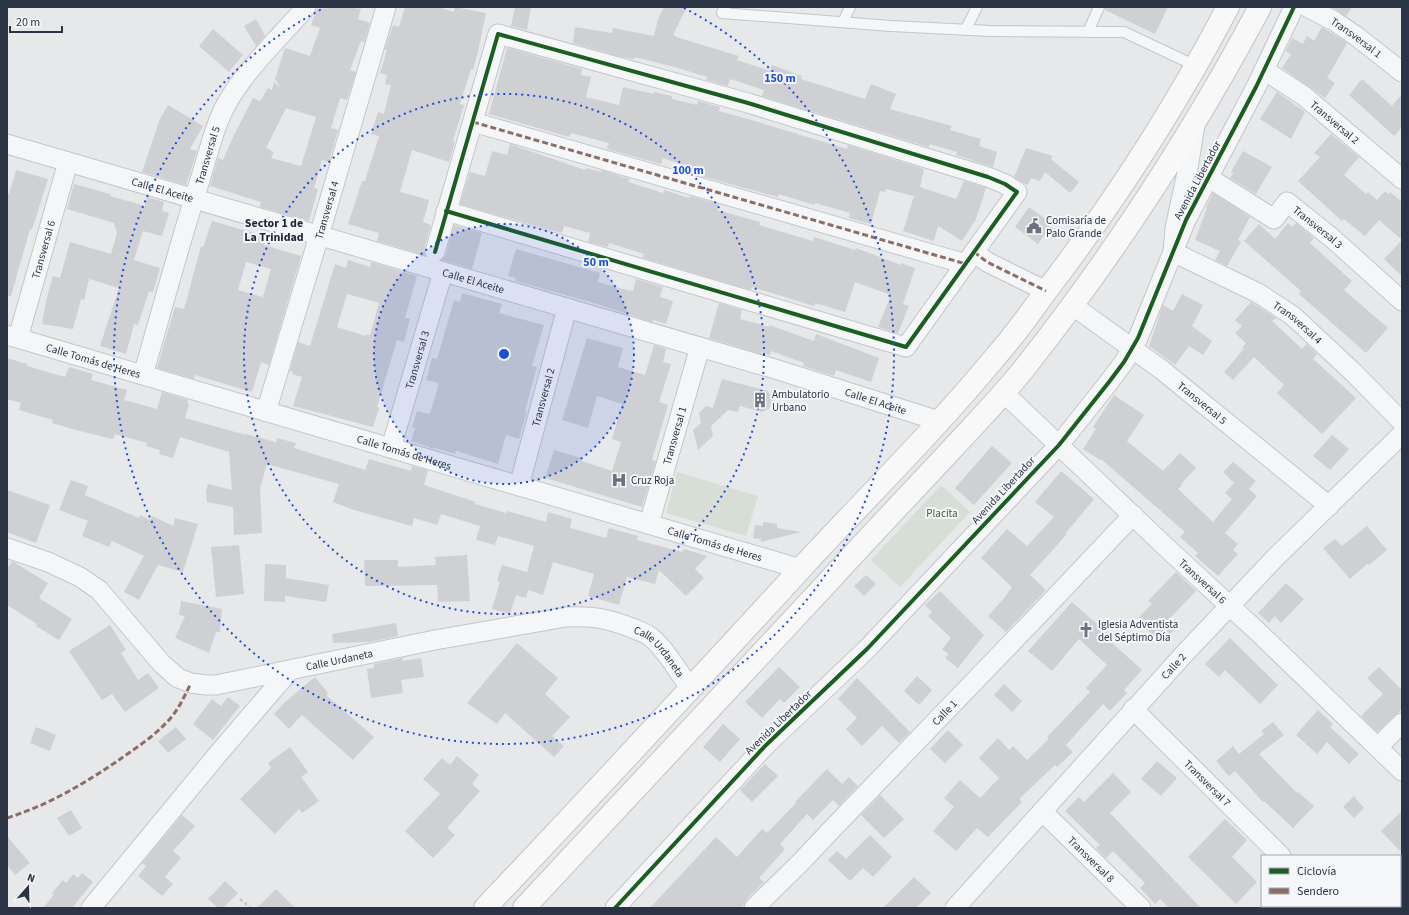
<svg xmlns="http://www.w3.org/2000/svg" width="1409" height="915" viewBox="0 0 1409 915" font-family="'Source Sans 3',sans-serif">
	<rect width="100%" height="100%" fill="#e6e8ea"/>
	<path fill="#d6ded6" d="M677,472l81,24 -12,40 -80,-23z
		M941,485l29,27 -70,75 -29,-27z"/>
	<path fill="#ced0d3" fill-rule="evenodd" d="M346,7l15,2 -3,10 12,4 -6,19 -3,-1 -11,29 6,2 -9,28 -7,-2 -9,30 7,2 -9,32 -7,-2 -8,28 4,1 -9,32 -49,-14 1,-5 -51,-16 8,-28 5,2 11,-25 19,-37 7,3 8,-13 4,2 2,-8 7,6 -6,-9 10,-31 25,8 10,-28 -9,-3 6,-16zM286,108l30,9 -15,49 -30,-8 3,-6 -8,-4z
		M405,7h33l16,5 1,-5 31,6 -8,38 -5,19 -2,-1 -11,35 4,1 -11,36 2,1 -6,20 -37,-12 -12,42 29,8 -6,22 8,3 -7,24v6l-47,-14 2,-8 -31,-9 14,-43h3l14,-45 -8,-2 7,-22 6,2 7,-29 -6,-1 2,-9 -7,-2 7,-23 -2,-1 8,-24 6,2z
		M515,7h16l-4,23 -16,-4z
		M664,7h23l-14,28 3,1v1l63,19 -2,4 33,11 2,-6 30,11 -1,3 64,20 6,-15 25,10 -6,15 62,17 -2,4 31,9 -2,7 18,6 -4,15 -37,-12 1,-3 -27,-8 -1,3 -167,-51 2,-6 -34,-11 -2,7 -22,-6 1,-3 -29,-9 -43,-11 -1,2 -13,-2 -48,-14 2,-16 37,6 1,-5 41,8 4,-17z
		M1105,7h63l-13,27 -50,-24z
		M1334,7h18l-6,9 -13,-8z
		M256,19l9,17 -9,10 -12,-20z
		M1322,27l25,16 -20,35 8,5 -10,15 -43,-30 9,-14 -5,-3 6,-13 11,6 4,-8 7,5z
		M213,29l30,26 -14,17 -30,-26z
		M507,48l75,21 -1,6 10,2 -5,20 33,8 4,-18 31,7v-2l18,4v3l25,6 1,-4 22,6 -1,4 29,8 99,30 1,-4 76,24 -4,18 36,12 8,-18 20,6 2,1 -10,31 -14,22 -24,-15 -4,15 -31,-10 11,-35 -28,-7 -1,3 -5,-1 -9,33 -22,-6 1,-5 -35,-10 -1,2 -35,-11 -1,3 -81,-22 2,-4 -36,-13 -2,6 -54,-15 2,-6 -38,-10 -2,4 -80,-23z
		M1362,79l30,27 10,-12v33l-8,9 -45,-41z
		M1277,92l28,20 -14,27 -31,-20z
		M168,105l35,21 -13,23 7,2 -11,34 -44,-13 18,-53z
		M1331,134l28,23 -15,18 22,19 2,-2 9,8 8,-9 3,3 2,-2 12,10v74l-18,-17 18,-19 -23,-20 -14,16 -21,-17 -2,2 -44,-40 22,-24 -6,-4z
		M510,144l75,26 1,-2 15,4v-2l29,9 -2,3 35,11 1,-3 25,8 1,-2 29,8 -2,6 43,12 -1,3 54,16 1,-4 41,13 1,-2 45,17v-2l14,5 -12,36 6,2 -11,27 -20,-6 13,-32 -36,-13 -10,30 -30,-9 -1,3 -62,-19 -1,3 -108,-32 1,-4 -35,-11 -1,4 -20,-5 2,-9 -26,-7 -2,7 -12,-3 -90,-26 10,-32 15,4 7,-25 15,4z
		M1026,148l27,8 -2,3 28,23 -9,11 -25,-21 -5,9 -9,-3 -3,7 -5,-2 -9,-6z
		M1243,151l29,16 -16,27 -26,-16 3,-5 -2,-1z
		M16,170l32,9 -16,51 -2,-1 -19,67h-4v-103l2,1z
		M74,184l36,10v2l35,10 2,-9 17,5 -2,9 7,2 -7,23 -19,-5 -9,29 26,8 -7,24 -4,-1 -11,34 -4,-1 -8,30 -26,-8 19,-58 -30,-9 -5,21 -3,-1 -8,30 -31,-5 4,-23 7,-25 7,2 10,-36 41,12 6,-21 -3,-10 -47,-14z
		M1213,193l37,24 -12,23 3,2 -14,24 -12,-6 5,-9 -25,-11 12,-32 -1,-1z
		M1029,207l23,17 -14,20 -23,-17z
		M212,221l55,16 -3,8 37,11 -32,109 -8,-3 -9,30 -57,-17 -1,4 -37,-11 18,-61 9,2 17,-63 2,1zM246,262l25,7 -8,28 -25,-7z
		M1288,223l4,4 4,-4 18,15 -4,5 42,38 -8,9 44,38 -22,25 -67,-59 2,-3 -57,-50 15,-17 16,15z
		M454,225l28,8 -10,36 -30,-9 4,-5z
		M516,249l84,24 -2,9 32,9v-1l3,1 3,-12 27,8 -3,10 13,4 -7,23 -13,-4 -1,2 -55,-18 -82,-23 1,-3 -8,-2z
		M348,260l22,7 1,-5 46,14 -12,42 5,1 -6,23 -7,-2 -20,67 2,1 -6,19 -80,-21 9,-29 -10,-3 1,-2 -3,-1 8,-29 12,4 25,-82 11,4zM347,294l32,9 -9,32 -3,-1 -1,2 -29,-9z
		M462,293l40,11 -3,9 45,12 -12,41 5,1 -12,44h2l-8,28 -13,-4 -8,29 -42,-13 -1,3 -21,-6v1l-23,-8 4,-13 -3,-1 5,-16 13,3 9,-31 -13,-3 6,-22 5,1 17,-59 6,2z
		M1182,294l21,11 -11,21 20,15 -9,14 -14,-9 -14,19 -26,-19 14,-41 10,6z
		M1251,302l25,16 -4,3 30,28 5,-5 10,10 -4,5 43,39 -34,36 -45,-41 7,-8 -30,-28 -21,23 -9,-8 20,-23 -2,-1 4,-5 -11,-10 7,-7 -7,-6z
		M719,303l23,7 -2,9 29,8v-2l45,16 2,-7 63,24 -8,24 -35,-12 -2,6 -31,-10 1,-3 -33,-12 -1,4 -8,-3v2l-53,-16z
		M587,338l36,10 -5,19 27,8 9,-30 12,4 -3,13 8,2 -12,38 9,3 -16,55 4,1 -14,46 -97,-29 9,-28 28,8v3l30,10 9,-29 -9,-3 10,-35 -25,-8 -9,32 -26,-8z
		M7,358l20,6v2l38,11 4,-10 24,7 -2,6 36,10 -3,10 33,9 5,-17 26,8 -1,3 2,1 -4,14 61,17v-1l30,8 1,-4 19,5 -2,5 71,22 4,-11 42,12 1,-5 16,4 -4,15 52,17 -1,2 31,9 1,-2 39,11 2,-10 24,7 -2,9 36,10 3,-10 29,8 -1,4 45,12 2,-3 23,7 -12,13 9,9 -18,18 -27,-26 -4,14 -28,-7 -8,28 -31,-9 6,-22 -41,-12 -10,33 -15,-5 -2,8 -10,-3 -6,19 -18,-5 8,-27 -3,-1 5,-16 25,7 7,-26 -36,-10 -3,9 -19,-5 4,-14 -39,-12 -4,11 -23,-7 -2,8 -58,-16 -21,-8 6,-18 -72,-20 -7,24 2,45 -28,2 -1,-28 -26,-5 -1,-10 2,-8 24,6 -3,-38 -49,-15 -7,21 -14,-4 1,-4 -14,-4 1,-3 -32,-9 -2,5 -37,-9 -24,-7 1,-3 -34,-10 2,-7 -14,-4z
		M722,379l46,12 4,8 -2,9 -8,4 -22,-6 -2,6 -10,-2 -17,16 2,10 -15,14 -5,-20 8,-7 -2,-10 7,-7 7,2z
		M1114,395l30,20 -17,26 36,30 17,-18 16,15 -15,16 1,1 -4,4 35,33 19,-23 -7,-6 9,-10 -11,-11 10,-10 23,19 -7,8 8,7 -32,37 13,11 -5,6 5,4 -20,22 -23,-20 3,-3 -18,-16 5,-5 -84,-73 -1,1 -17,-11 13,-20 -3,-2z
		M1332,435l17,14 -19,21 -17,-14z
		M992,446l20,17 -38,42 -19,-17z
		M1061,471l33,28 -28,34 1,1 -37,41 16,15 -40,42 -18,-16 17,-19 7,-10 -31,-29 26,-29 20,17 27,-29 -19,-15z
		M71,480l17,6 -3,9 54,23 1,-3 10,5 2,-4 21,10 2,-8 23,6 -15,48 -25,-7 -19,35 -15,-8 20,-36 -32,-15 -3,6 -27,-11 6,-15 -29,-11z
		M7,490l43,15 -14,38 -29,-11z
		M763,522l14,2v4l24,4 -40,10v-3l-8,-1 2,-13 8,1z
		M1367,526l20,24 -18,15 -2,-1 -17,15 -27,-31 12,-9 7,7z
		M239,545l5,49 -28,3 -5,-50z
		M467,555l3,46 -32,1 -1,-17 -72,1 -1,-26h34v7l38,-2 -1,-8z
		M12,561l36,22 -9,15 33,21 -13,21 -23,-14 1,-2 -30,-19v-36z
		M265,564l21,1v13l43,7 -3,17 -41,-6v6l-21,-1z
		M1176,572l20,19 -28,29 8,8 -15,15 -24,-24 15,-15 -4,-3z
		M866,575l10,9 -12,12 -10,-10z
		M1286,583l18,16 -23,24 -6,-7 -6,7 -11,-10z
		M940,591l44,44 -26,33 -13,-10 4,-4 -7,-5 9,-11 -23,-22 4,-4 -7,-7z
		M181,601l41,8 -2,23h-4l-7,21 -34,-15 10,-22 -6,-1z
		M1072,602l40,35 -3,3 33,30 -18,20 3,3 -17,18 -7,-7 -37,41 7,7 -16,15 -2,-2 -36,34 3,3 -34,35 -11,-9 -21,23 -23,-20 21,-24 -10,-9 16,-18 20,18 19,-20 -20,-20 19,-20 11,12 4,-4 14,14 22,-21 -2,-2 43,-45 -4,-4 21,-23 -28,-26 -27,32 -24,-20z
		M396,623l2,13 -28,6 -37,1 -1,-9z
		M110,625l16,25 -5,3 17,27 10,-7 11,15 -34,24 -13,-18 -10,6 -33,-49z
		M1230,638l48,47 -18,19 -35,-34 -6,7 -14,-13z
		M517,643l41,35 -13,16 25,23 -18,19 12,10 -10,11 -49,-44 -8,11 -30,-21z
		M402,658l1,3 18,-3 3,19 -23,3 2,13 -32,5 -4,-29 7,-1v-4z
		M779,667l21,20 -16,16 -4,-4 -18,19 -17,-16z
		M1379,667l23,23v19l-25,23 -16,-16 22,-22 -16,-16z
		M917,676l15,14 -13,15 -15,-14z
		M315,677l13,16 -2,2 48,42 -21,23 -51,-45 -13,14 -15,-15 11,-12z
		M857,678l53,54 -11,11 -17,-17 -20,20 -16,-17 11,-11 -19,-19z
		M1004,684l18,17 -10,11 -18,-17z
		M228,697l12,9 -27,34 -20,-16 19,-25 9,7z
		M1318,710l15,14 -3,3 29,27 -10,10 -22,-22 -10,12 -21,-19z
		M1273,722l11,13 -25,19 38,39 1,-1 16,14 -21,22 -29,-27 -1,1 -28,-31 -6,5 -13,-15 17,-15 6,8 25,-20 -3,-3z
		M723,724l17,15 -20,23 -17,-15z
		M36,727l20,8 -6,16 -20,-8z
		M176,727l10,12 -18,14 -10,-12z
		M948,730l15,15 -18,18 -15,-14z
		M290,747l18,25 -7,5 18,24 -17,12 -3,-4 -24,25 -35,-35 31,-31 -3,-5z
		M457,756l22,19 -7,9 8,7 -33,37 8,7 -22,23 -28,-27 35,-37 -17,-15 19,-21 8,7z
		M1157,761l20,17 -16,18 -20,-17z
		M765,764l13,12 -26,26 -12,-12z
		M827,769l15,15 7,-7 9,9 -19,20 -6,-6 -20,20 -6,-6 -27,30 5,5 -26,29 5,4 -18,18 -4,8h-92l66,-71 21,20 25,-28 5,4 29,-30 -1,-1z
		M1113,773l18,19 -21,21 91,95h-32l-9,-9 -5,5 -15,-16 5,-5 -32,-32 -7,7 -10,-10 4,-3 -35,-34 14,-14 5,5z
		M880,795l24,24 -20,19 -23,-23z
		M1354,796l10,12 -10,10 -11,-11z
		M71,810l11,18 -13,8 -12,-18z
		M1402,811v42l-21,-22z
		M182,815l13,11 -22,25 8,7 -16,19 8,7 -11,12 -24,-20 8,-10 -4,-3z
		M1225,819l22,21 -15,17 25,25 -21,22 -48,-47z
		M870,835l22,22 -19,20 -10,-9 -13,13 -22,-21 9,-9 9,8z
		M7,836l23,27 -15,12 -8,-10z
		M82,873l11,9 -21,26h-29l11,-13 -2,-2 11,-13 3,3 7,-9 5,4z
		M914,877l17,16 -15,15h-33z
		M225,881l13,12 -15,15h-5l-10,-9z
		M276,889l19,19h-38z"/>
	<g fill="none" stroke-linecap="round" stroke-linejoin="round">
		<g stroke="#c4c6c8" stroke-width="12">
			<path id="service" d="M725,7l-3,6 169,13 99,5 134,1 72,34
				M843,22l7,-15
				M966,29l11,-22
				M1088,32l11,-25"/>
		</g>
		<g stroke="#c4c6c8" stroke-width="21">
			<g id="minor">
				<path id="s1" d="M1307,7l27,14 22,15 46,36"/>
				<path id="s2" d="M1264,70l40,26 98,83"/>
				<path d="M473,122l493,142"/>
				<path id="s3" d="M1195,125l-7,43 -13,60 -2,24 85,41 35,23 61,57 48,49"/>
				<path id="s4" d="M7,144l768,225 164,52"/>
				<path id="s5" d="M1209,178l65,41 13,-17 45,36 70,63"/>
				<path d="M435,252c21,-73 42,-145 63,-218l250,69 240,74 17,7 12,8 -111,155 -460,-136"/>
				<path d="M974,252l13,10 59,29"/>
				<path id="s6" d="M1072,305l90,65 167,136"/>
				<path id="s7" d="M7,335l794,234"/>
				<path id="s8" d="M18,338l50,-176"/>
				<path id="s9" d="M143,375c19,-65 36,-130 57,-195 8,-25 14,-54 27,-77 19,-34 54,-67 79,-96"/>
				<path id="s10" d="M1003,392l166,158 88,81 145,140"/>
				<path id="s11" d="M266,412l53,-176 67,-229"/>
				<path id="s12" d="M391,448l52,-176"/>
				<path id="s13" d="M519,486l48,-178"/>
				<path id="s14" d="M649,524l51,-177"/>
				<path id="s15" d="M7,548l41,14 32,15 19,13 63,74 16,14 13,5 15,2h10l219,-45 131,-23c27,-1 40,1 66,11 7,3 15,5 21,11 14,12 26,34 37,49"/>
				<path id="s16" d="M1133,709l148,147"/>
				<path d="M1378,747l24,-24"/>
				<path id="s17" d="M1042,811l99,97"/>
				<path d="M1332,906l2,2"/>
				<path d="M91,908l127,-154 72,-84"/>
				<path d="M615,908l151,-163 101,-96 192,-204 50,-63 15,-20 14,-24 48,-118 70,-133 38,-80"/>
				<path id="s18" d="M754,908l46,-45 34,-36 211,-219 88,-93"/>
				<path id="s19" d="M955,908l231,-256 89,-94 127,-124"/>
			</g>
		</g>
		<g stroke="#c2c5c8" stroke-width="24">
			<path id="primary" d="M485,908c108,-114 215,-229 321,-345 64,-69 131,-135 191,-208 17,-19 32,-40 47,-61 69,-90 131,-186 184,-287
				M524,908c102,-108 202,-218 304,-326 41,-45 83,-89 124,-133 24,-26 49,-52 71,-79 90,-114 169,-235 237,-363"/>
		</g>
		<path stroke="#c5c6ca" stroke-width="2.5" stroke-dasharray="3 3" stroke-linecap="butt" d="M240,899l11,9"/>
		<use href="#service" stroke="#f5f6f7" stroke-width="10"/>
		<use href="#minor" stroke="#f5f6f7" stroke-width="19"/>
		<use href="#primary" stroke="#f8f8f8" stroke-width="22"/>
		<path stroke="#8d6e63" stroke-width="3" stroke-dasharray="6 3" stroke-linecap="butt" d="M473,122l493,142
			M974,252l13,10 59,29
			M7,818c39,-12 75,-33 109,-56 17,-12 36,-24 51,-40 11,-11 17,-25 24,-39"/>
		<g stroke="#f4f6f9" stroke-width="6">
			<path id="cycleway" d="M435,252c21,-73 42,-145 63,-218l250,69 240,74 17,7 12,8 -111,155 -460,-136
				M615,908l151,-163 101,-96 192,-204 50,-63 15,-20 14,-24 48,-118 70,-133 38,-80"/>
		</g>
		<use href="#cycleway" stroke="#1b5e20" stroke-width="4"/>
	</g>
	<circle cx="504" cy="354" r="130" fill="#1d4ed8" fill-opacity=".12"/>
	<g fill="none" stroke="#1d4ed8" stroke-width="2" stroke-dasharray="2 4">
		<circle cx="504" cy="354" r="130"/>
		<circle cx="504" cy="354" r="260"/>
		<path d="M684 8A390 390 0 1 1 324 8"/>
	</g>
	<defs>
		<g id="civic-bare" transform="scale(1.2)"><path d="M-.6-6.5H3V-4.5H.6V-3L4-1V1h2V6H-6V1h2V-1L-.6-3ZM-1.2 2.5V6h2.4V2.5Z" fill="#6c737f" stroke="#f4f6f9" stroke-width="2.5" paint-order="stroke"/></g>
		<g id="building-bare" transform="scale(1.2)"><path d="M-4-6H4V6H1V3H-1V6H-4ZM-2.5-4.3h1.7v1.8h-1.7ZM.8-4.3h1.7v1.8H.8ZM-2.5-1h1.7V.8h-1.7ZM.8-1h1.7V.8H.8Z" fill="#6c737f" stroke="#f4f6f9" stroke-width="2.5" paint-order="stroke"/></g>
		<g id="hospital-bare" transform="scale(1.2)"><path d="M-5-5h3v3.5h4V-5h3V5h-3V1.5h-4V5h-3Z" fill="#6c737f" stroke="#f4f6f9" stroke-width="2.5" paint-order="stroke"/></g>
		<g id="church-bare" transform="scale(1.2)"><path d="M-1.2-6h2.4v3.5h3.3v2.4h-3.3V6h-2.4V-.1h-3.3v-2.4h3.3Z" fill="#6c737f" stroke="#f4f6f9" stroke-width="2.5" paint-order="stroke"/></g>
	</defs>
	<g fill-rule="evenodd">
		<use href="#civic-bare" x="1034" y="226"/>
		<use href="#building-bare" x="760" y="400"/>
		<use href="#hospital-bare" x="619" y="480"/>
		<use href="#church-bare" x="1086" y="630"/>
	</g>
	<g text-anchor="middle" stroke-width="4" stroke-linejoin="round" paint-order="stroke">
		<g font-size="11" fill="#2b3445" stroke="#f4f6f9">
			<text dy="4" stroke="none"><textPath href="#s1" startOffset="58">Transversal 1</textPath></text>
			<text dy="4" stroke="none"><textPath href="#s2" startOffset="88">Transversal 2</textPath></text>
			<text dy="4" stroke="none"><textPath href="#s9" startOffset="229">Transversal 5</textPath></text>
			<text transform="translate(1197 180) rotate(-62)" y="4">Avenida Libertador</text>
			<text dy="4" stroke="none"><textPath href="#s4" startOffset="162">Calle El Aceite</textPath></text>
			<text dy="4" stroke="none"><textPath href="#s11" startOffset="211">Transversal 4</textPath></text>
			<text dy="4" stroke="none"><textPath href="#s5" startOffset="138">Transversal 3</textPath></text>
			<text dy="4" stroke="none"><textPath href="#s8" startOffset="92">Transversal 6</textPath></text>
			<text dy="4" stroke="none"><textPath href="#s4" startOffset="486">Calle El Aceite</textPath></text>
			<text dy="4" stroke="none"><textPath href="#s3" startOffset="273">Transversal 4</textPath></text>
			<text dy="4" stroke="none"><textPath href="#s7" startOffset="90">Calle Tomás de Heres</textPath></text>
			<text dy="4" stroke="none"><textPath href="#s12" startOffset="92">Transversal 3</textPath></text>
			<text dy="4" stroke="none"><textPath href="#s13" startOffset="92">Transversal 2</textPath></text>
			<text dy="4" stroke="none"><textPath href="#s4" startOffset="906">Calle El Aceite</textPath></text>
			<text dy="4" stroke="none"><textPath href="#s6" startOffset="163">Transversal 5</textPath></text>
			<text dy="4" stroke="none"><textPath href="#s14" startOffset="92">Transversal 1</textPath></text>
			<text dy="4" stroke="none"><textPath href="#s7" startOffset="414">Calle Tomás de Heres</textPath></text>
			<text transform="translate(1003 490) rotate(-47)" y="4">Avenida Libertador</text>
			<text dy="4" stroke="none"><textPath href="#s7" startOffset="738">Calle Tomás de Heres</textPath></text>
			<text dy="4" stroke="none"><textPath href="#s10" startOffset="275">Transversal 6</textPath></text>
			<text dy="4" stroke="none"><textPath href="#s15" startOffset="720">Calle Urdaneta</textPath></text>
			<text dy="4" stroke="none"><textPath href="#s15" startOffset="385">Calle Urdaneta</textPath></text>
			<text dy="4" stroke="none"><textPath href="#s19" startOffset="326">Calle 2</textPath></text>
			<text dy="4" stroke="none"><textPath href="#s18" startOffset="273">Calle 1</textPath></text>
			<text transform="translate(778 722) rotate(-44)" y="4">Avenida Libertador</text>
			<text dy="4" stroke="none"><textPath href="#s16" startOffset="105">Transversal 7</textPath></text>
			<text dy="4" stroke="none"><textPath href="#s17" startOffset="69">Transversal 8</textPath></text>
		</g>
		<g font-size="11" fill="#2b3445" stroke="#f4f6f9" text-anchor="start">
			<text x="1046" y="224">Comisaría de<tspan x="1046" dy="13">Palo Grande</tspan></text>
			<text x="772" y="398">Ambulatorio<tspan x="772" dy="13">Urbano</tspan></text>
			<text x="631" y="484">Cruz Roja</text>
			<text x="1098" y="628">Iglesia Adventista<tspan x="1098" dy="13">del Séptimo Día</tspan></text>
		</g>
		<g font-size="11" fill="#3f6138" stroke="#f4f6f9">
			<text x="942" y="517">Placita</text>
		</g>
		<g font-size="12" font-weight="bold" fill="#1d2536" stroke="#f4f6f9">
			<text x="274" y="227">Sector 1 de<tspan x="274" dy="14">La Trinidad</tspan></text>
		</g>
	</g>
	<circle cx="504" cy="354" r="6" fill="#1d4ed8" stroke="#f4f6f9" stroke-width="2"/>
	<g font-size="12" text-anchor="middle" font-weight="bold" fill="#1d4ed8" stroke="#f4f6f9" stroke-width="4" stroke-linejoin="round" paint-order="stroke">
		<text x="780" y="82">150 m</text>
		<text x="688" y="174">100 m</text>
		<text x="596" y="266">50 m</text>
	</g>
	<rect width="1409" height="915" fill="none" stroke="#2b3445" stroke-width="16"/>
	<rect x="1261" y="855" width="140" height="52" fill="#f4f6f9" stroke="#a4a8b1"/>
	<rect x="1269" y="868" width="20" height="6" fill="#1b5e20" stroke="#a4a8b1"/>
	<text x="1297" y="875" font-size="12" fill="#2b3445">Ciclovía</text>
	<rect x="1269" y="888" width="20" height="6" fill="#8d6e63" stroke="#a4a8b1"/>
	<text x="1297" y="895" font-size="12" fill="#2b3445">Sendero</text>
	<g transform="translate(28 887) rotate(20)" stroke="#f4f6f9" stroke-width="3" paint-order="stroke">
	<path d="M0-3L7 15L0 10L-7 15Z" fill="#2b3445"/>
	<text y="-6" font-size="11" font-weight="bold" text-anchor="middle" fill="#2b3445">N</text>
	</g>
	<path d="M10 26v6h52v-6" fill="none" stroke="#2b3445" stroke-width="2"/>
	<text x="16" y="26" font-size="12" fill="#2b3445" stroke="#f4f6f9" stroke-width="3" paint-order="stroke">20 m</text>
</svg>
